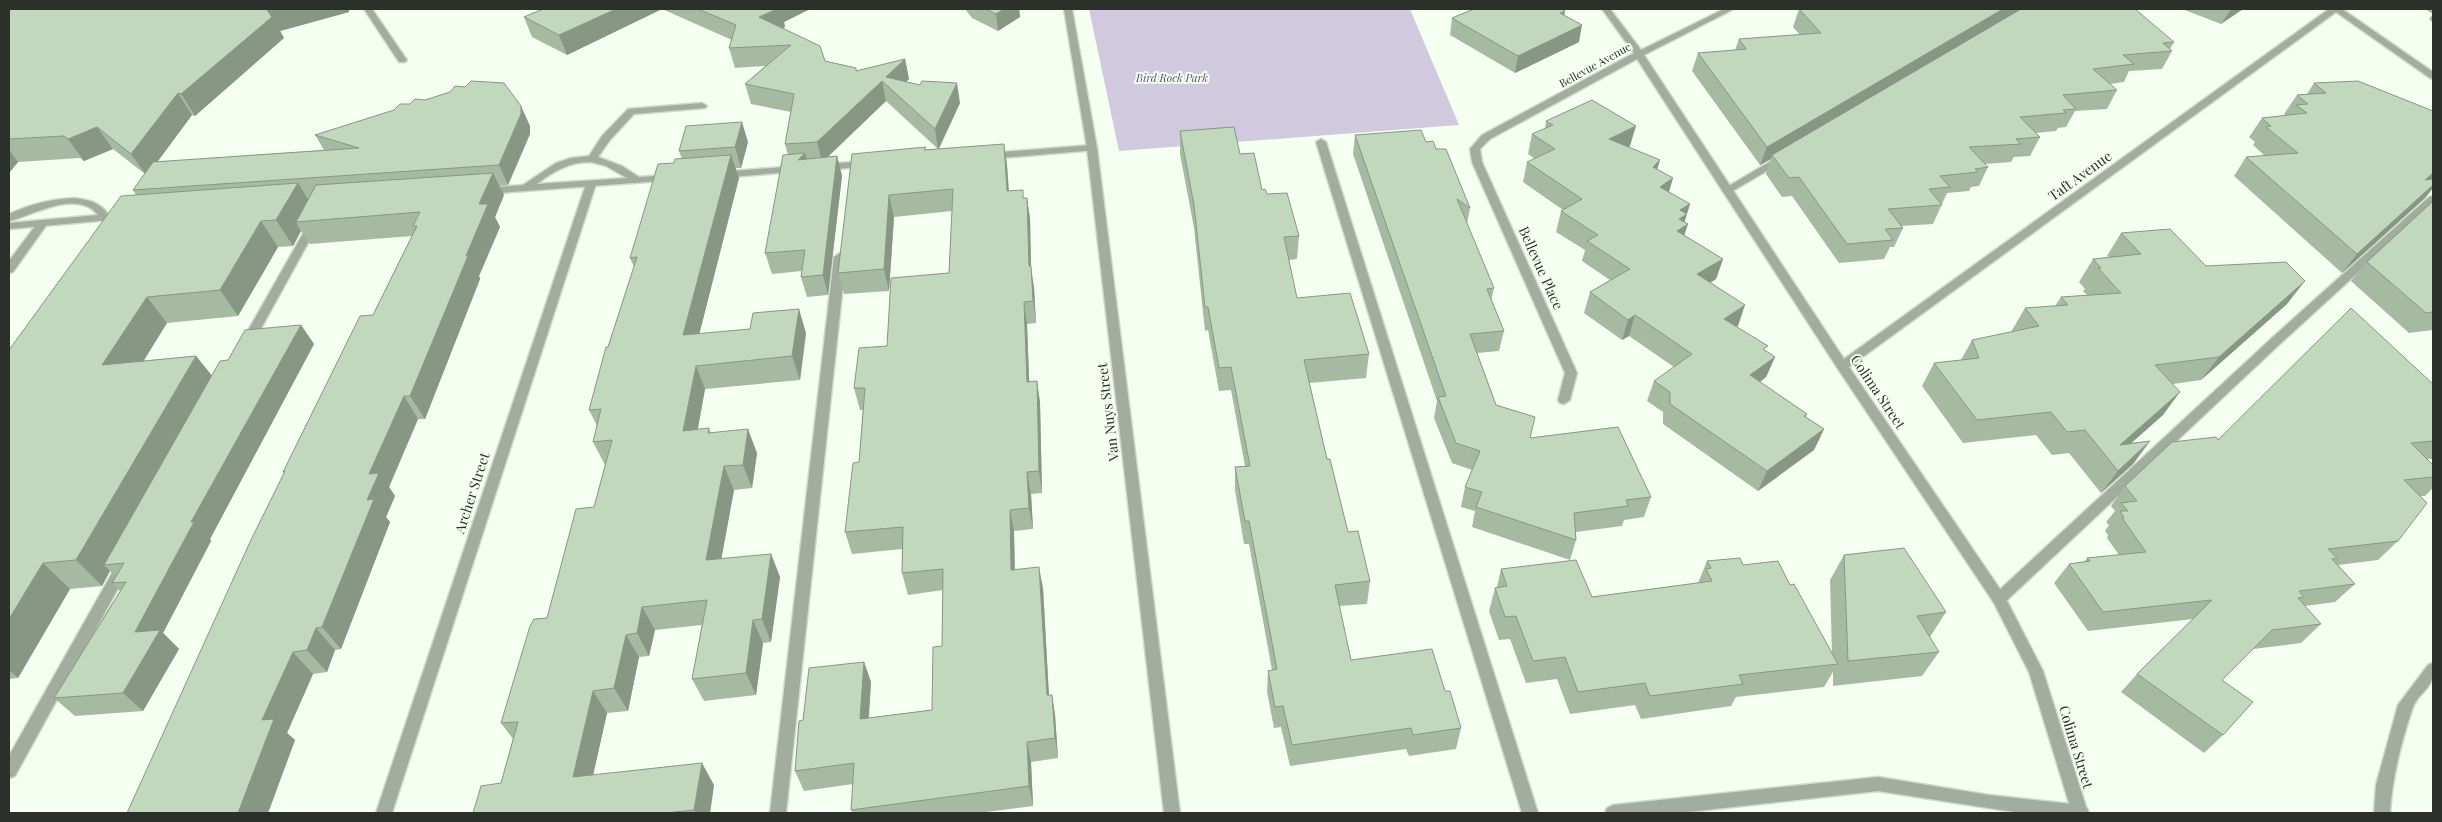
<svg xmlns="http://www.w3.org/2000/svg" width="2442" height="822" viewBox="0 0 2442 822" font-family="'Playfair Display',serif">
	<rect width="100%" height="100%" fill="#f4fff1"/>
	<path fill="#d1c9dd" d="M1089,9h321l49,116 -340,26z"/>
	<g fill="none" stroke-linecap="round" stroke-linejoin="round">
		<g stroke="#d0dacd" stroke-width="3">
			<path id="service" d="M702,103l5,3 -2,2 -71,6 -24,26 -12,17 24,9 17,11 31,-2 4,1v4l-188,14 -5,-3 5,-3 37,-3 33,-22 15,-5 18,-2 13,-20 26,-27zM591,162l15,4 21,12 -90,6c17,-13 32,-22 54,-22z
				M1321,139l5,3 212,671h-16l-206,-671z
				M1092,145l5,3 -1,2 -107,9 -5,-3 5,-3z
				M1783,154l5,3 -1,2 -56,33h-8l-1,-2z
				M867,161l4,1v4l-46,4 -5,-3 5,-3z
				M797,166l5,3 -1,2 -81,7 -5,-3 5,-3z
				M2433,196v8l-152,139 -277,260 -5,2 -5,-2 -2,-4 2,-4 279,-258 156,-140z
				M75,198c14,2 24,4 33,16l13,-1 5,3 -5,3 -112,10v-6l89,-8c-21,-27 -66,1 -89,6v-7c21,-10 43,-15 66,-16z
				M314,220l5,3 -66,120 -2,3h-8l-2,-3 68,-120z
				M840,253l6,4 -60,556h-16l64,-556z
				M121,564l5,2 2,4 -2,4 -111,202 -6,2v-22l107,-190z"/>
		</g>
		<g stroke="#d0dacd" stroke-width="3">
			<path id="minor" d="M364,9h8l35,51 -2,2h-6z
				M1064,9h8l25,139 83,665h-16l-77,-665z
				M1602,9h8l31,41 83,-41h10l-90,46 200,304 485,-350h13l91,63v7l-3,-1 -94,-66 -487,355 155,228 39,76 45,142h-16l-43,-141 -35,-69 -156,-234 -201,-310 -147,80 -10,10 2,13 95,211 -7,27 -6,4 -4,-1 -2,-3 7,-27 -93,-211 -2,-13 12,-14 152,-82z
				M591,181l5,3 -204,629h-16l210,-629z
				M43,220l5,3 -35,49 -4,1v-12l30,-40z"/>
		</g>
		<g stroke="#d0dacd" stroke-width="3">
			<path id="tertiary" d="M2433,663c2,30 -14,25 -21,47 -11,33 -20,68 -22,103h-16l2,-28 22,-80 30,-40z
				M1878,777l111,18 92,10 6,3 2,5h-68l-143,-22 -199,22h-74l2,-5 6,-3z"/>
		</g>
		<use href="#service" fill="#a2ac9f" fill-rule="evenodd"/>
		<use href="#minor" fill="#a2ac9f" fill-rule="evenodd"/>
		<use href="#tertiary" fill="#a2ac9f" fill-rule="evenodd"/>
	</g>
	<path fill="#a6baa2" d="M9,9h340v3l-69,19 4,7 -89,78 -3,-1 -35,47 167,-12 -9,-15 215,-9v8l-22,51 -9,1 5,9 -9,22 5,10 -21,49 1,3 -55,140h-7l-29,68 6,9 -9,21 4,5 -49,127 -6,1 -8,22 -14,2 -26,59 8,7 -27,73h-141l157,-340 -1,-1 90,-157 39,-79 -102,8 -9,-13 -8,15 -15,1 -40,69 -71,7 -24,38 53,-5 16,20 16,-16 73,-35 13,19 -104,195 1,2 -48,92 16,16 -36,62 -68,5 -21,-18 66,-107 -8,-8 4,-6 -6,-6 -8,15 -32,3 -52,89 -9,1v-329l127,-155 -3,-5 12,-16 -32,-25 -29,12 -4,-3 -62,4 -9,11z
		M543,9h267l-26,13 1,5 -2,1 42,33 31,10 49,-12 4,20 -3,3 54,21 -21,46 65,-5 3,21 2,26 15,7h3l3,21 1,49 3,20 2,35 -9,1 2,57h8l3,22 2,90 -11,1 2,35 -19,2 1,38 28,19 6,107h3l3,20 3,43 -27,4 2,44 -55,7h-125l-2,-3 2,-26 -49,7 -9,-20 8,-51 61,-58 7,20 -2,36 63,-8 10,-64 1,-56 -35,5 -6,-22v-24l-50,5 -7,-22 14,-70 4,-52h-3l-6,-22 33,-42 62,-73 3,-62 -58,6 -5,74 -45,3 -6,-21 14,-119 86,-5 -52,-48 -58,56 9,-1 5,20 -14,119 -21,2 -6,-20 1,-6 -30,3 -7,-21 23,-98 -3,-11 6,-32 -40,-8 -6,-20 20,-18 -30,2 -6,-20 3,-8 -70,-31 -95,46 -35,-18 -8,-20z
		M965,9h54l1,8 -22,14 -26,-13z
		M1799,9l375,33 -4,7 2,2 -10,18 -33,2 -5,11 -14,2 7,6 -10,19 -32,2 -9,16 -8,1 -2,3 -20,2 4,4 -10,19 -16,1 -3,5 -26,2 3,3 -9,19 -8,1 -2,4 -22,2 -14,31 -32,2 2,2 -9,19h-4l-6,12 -45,4 -47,-67 -10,1 -16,-23 5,-15 -11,6 -68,-94 6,-18 37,-3 4,-11 61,-4 -7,-8z
		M2182,9h61l-22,15z
		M2425,9h8v14l-4,-4 4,-5z
		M1564,15l15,27 -64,31 -65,-38 2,-17z
		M2314,83l119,28v67l-1,2 1,-1v9l-8,10 -83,75 -108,-97 12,-19 19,-1 -12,-11 2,-3 -6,-5 13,-19 24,-2 -2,-2 13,-19 10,-1z
		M1546,121l84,25 -2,1 32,13 -3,9 12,23 21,12 -6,18v13l39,24 -7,20 -6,4 28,43h-2l30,25 9,6 -9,20 -6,5 47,32 -1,3 18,12 -10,21 -56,41 -95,-67v-12l-16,-11 7,-20 20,-14 -45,-31 -7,4 -38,-27 6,-21 20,-12 -28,-19 3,-11 -29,-18 5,-21 2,-1 -40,-28 4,-20 8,-3 -7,-5 4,-20 13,-5z
		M1180,131l60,23 22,36 5,4 32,42 -2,23 -8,1 8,38 72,56 -3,24 -57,5 18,76 21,73 22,49 -3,23 -28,2 12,54 94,31 16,37 -5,21 -47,7 -3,-7 -116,17 -9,-39 -7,1 -7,-36 1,-21 4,-1 -23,-126h-5l-9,-54v-23l10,-1 -14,-76 -12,1 -11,-61 -3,1 -11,-103 -14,-74z
		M1355,135l71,7 10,7 34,59 -3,16 27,64 -3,13 13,30 -5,20 -22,2 19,52 34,33 121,59 -7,20 -20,3 -2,6 -46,6v8l-6,20 -98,-33 3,-16 -14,-4 4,-20 7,-17 -20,-7 -18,-45 3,-17 -84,-247z
		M748,142l-7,26h-6l4,10 -40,156 107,-1 -6,47 -95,9 -7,40 11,-1 2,5 46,20 -5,35 -18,2 -13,69 50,-5 9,23 -9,65 -8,1 -7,52 -52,6 -12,-22 10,-54 -47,5 -6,26 -10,1 -11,54 -21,2 -14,62 121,10 -4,28h-237l28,-30 12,-44 -12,-16 93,-216 11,-42 -12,-23 4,-16 -8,-16 19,-63 26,-80 -4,-9 44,-95 8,-4 -3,-8z
		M2433,201v129l-24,3 -58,-52 16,-19z
		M2121,233l85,33 81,38 -86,76 -28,4 -10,31 -32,28 19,-2 -17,23 -32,29 -32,-40 -17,2 -16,-20 -73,8 -41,-57 12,-23 27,-3 11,-20 39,-8 14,-24 30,-2 6,-9 26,-2 -4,-4 2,-2 -6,-7 14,-23 16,-2 -2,-1z
		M2433,384v75h-6l6,6v23l-8,8h-5l-22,45 -20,19 -40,5 17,19 -20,18 -30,4 16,18 -20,19 -48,6 -31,31 1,55 -19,18 -83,-61 16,-18 56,-55 -105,12 -34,-48 15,-19 15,-2 3,-4 32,-3 -12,-17 1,-3 -3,-4 4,-6 -3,-3 9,-11 -4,-5 14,-20 93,-46z
		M1844,555l102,57 -16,25 9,15 -17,24 -89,10v-14l-9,15 -88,10 -5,9 -90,13 -6,-14 -65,9 -13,-35 -31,4 -16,-44 -11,1 -10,-29 6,-23 2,-1 4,-18 91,28 106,-14 9,-22 36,4 47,20 42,70 -2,-75z"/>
	<path fill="#879784" d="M272,9h77v3l-69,19 4,7 -89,78 -14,-22 86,-84z
		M616,9h46l-95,46 -8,-20z
		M775,9h35l-26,13 1,5 -20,10 -6,-20z
		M1004,9h15l1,8 -22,14 -2,-17z
		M2003,9h22l-253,146 -1,4 -11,6 7,-18z
		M2231,9h12l-22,15z
		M1565,11l-3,16 -2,-14z
		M1582,25l-3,17 -64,31 3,-17z
		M905,59l4,20 -14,14 -9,-16z
		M882,81l4,20 -64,61 -5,-20z
		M957,83l3,20 -22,47 -3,-21z
		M178,93l14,22 -45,61 -16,-22z
		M521,106l9,20v8l-22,51 -9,-20z
		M742,122l6,20 -7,26 -6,-21z
		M1636,126l-6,20 -26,13 5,-20z
		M97,127l16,22 -29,12 -16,-22z
		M1004,144l3,21 3,48 -3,-22z
		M9,150l9,12 -9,11z
		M805,153l6,20 -13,-13z
		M731,155l8,23 -46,181 -10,-24z
		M837,156l5,20 -14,119 -5,-20z
		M1660,160l-6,20 -1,-13z
		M493,173l11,22 -9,22 5,10 -21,49 1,3 -55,140 -15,-23 56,-140 13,-52z
		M2433,173v5l-23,21 15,-19z
		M1673,178l-6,21 -7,-12z
		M298,183l16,26 -18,13 5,9 -8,15 -17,-26z
		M2433,185v3l-8,10 -83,75 15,-19z
		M889,195l5,22 -5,74 -5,-22z
		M1027,198l3,21 1,49 3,20 2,35 -7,-57z
		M1690,204l-7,23 5,-3 -7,21 -5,-16 4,-19z
		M261,221l17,26 -40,69 -18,-26z
		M1723,259l-7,20 -26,16 7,-21z
		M2305,281l-18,23 -86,76 18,-23z
		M147,297l20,26 -42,68 -23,-26z
		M1024,302l3,22 3,79 -3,-21z
		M1745,305l-7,21 -21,13 7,-20z
		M799,309l7,24 -6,47 -8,-24z
		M1635,315l-6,21 -7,4 6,-20z
		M301,325l13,19 -104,195 1,2 -48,92 16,16 -36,62 -20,-18 12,-61 56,-110z
		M196,356l21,26 -113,183 6,6 -8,15 -26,-26z
		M1775,357l-9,20 -25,18 9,-20z
		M696,366l9,23 -12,65 -10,-23z
		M1037,381l3,22 2,90 -3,-22z
		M2180,392l-17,23 -52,46 9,-16z
		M404,396l14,23 -29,68 6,9 -9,21 4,5 -49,127 -19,-22 47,-153z
		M748,429l9,24 -5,35 -9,-23z
		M1824,429l-10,21 -56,41 9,-20z
		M2150,441l-17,23 -32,29 17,-22z
		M724,466l10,24 -17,93 -11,-23z
		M1027,472l4,22 2,35 -4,-21z
		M1010,510l4,21 1,60 -4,-21z
		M771,554l9,23 -9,65 -9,-23z
		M43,563l27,26 -52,89 -9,-8v-51z
		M1039,567l4,21 7,128 -3,-21z
		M642,607l13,23 -6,26 -12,-23z
		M753,620l10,23 -7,52 -10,-22z
		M316,628l19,22 -8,22 -20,-22z
		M626,635l13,22 -11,54 -14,-23z
		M293,652l20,22 -26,59 8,7 -27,73h-30l24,-93z
		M864,662l7,20 -4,57 -7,-20z
		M593,691l14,22 -19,85 -15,-21z
		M1052,695l3,20 3,43 -3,-20z
		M1027,742l4,20 2,44 -4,-20z
		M702,763l12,22 -4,28h-14l-2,-3z"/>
	<path fill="#c1d8bc" stroke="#879784" d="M9,9h263l-5,1 5,7 -91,77 -3,-1 -47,61 -34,-27 -29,12 -4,-3 -55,3z
		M543,9h73l-57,26 -35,-18z
		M698,9h79l-18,8 61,29 5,15 31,7v3l49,-12 -19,18 34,8 2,-4 35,2 -22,46 -53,-48 -65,61 -32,2 9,-50 -49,-10 46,-39 -62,3 7,-23z
		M985,9h19l-8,5z
		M1474,9h88l3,2 -5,2 22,12 -64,31 -66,-38z
		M1799,9h204l-236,138 -69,-94 48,-4 -7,-10 82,-6z
		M2021,9h114l39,33 -11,1 9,8 -49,4 11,9 -41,5 24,21 -54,5 13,14 -13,1 3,3 -46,4 20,20 -24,2 5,5 -52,3 19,20 -13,2 3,3 -38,4 10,11 -21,2 13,16 -54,4 15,19 -18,1 8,11 -46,4 -48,-67 -10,1 -17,-23z
		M471,81l33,2 17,23v8l-22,51 -366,25 20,-28 206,-14 -44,-13 79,-25 6,-6h10l5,-5 10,1 25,-8 5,-6 10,1z
		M2358,81l75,30v62l-8,7 8,-1v6l-76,69 -111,-97 52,-4 -32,-26 5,-1 -9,-8 45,-5 -11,-8 12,-1 -11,-9 29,-2 -12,-10z
		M1592,100l44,26 -27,13 51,21 -7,7 20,11 -13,9 30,17 -10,6 7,4 -8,5 9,5 -11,7 46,28 -26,15 48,31 -21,14 44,27 -5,3 12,8 -25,18 57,39 -3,2 20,13 -57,42 -97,-67v-12l-16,-11 38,-27 -57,-39 -7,5 -38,-28 40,-23 -43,-28 11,-6 -37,-24 21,-12 -55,-37 28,-13 -23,-15 21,-9 -7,-4z
		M742,122l-7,25 -56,4 7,-25z
		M1234,127l6,27 14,-1 8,37 3,-1 2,5 20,-1 12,43 -15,1 13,61 53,-5 19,61 -65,6 23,99h3l18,73 10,-1 12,50 -35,4 16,75 81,-11 13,42h5l11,37 -48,7 -2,-7 -119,17 -9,-39 -8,1 -7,-36 9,-2 -28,-148h-4l-10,-54 15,-1 -19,-99 -12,1 -11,-61h-3l-11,-102 -14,-74z
		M1421,130l5,12 7,-1 3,8h10l24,59 -13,-9 37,89 -7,1 17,42 -34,3 26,71 39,12 -5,21 88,-11 33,70 -25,3 2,6 -54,7 2,27 -100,-33 6,-15 -17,-5 15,-36 -24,-8 -18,-46 8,-1 -91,-261z
		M1004,144l3,47 16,-1v8h4l2,68h2l2,35 -9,1 3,80 10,-1 2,90 -12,1 2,36 -19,2 1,60 28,-3 8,128h5l3,43 -28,4 2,44 -178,24 3,-47 -59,8 4,-50 4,-1 6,-52 55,-6 -4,57 72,-9 1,-63 9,-1 1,-77 -41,4 1,-46 -58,5 8,-69 6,-1 6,-74h-11l5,-40 28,-2 4,-68 58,-5 4,-84 -64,6 -5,74 -46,4 14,-119 74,-7 -2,3z
		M805,153l-7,7 39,-4 -14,119 -22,2 4,-27 -40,3 18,-98z
		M731,155l-48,180 67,-6 3,-16 46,-4 -7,47 -96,10 -13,65 26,-3 -1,5 40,-4 -5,36 -19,1 -18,94 65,-6 -9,65 -9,1 -7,53 -54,6 15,-79 -65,7 -5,26 -11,2 -12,53 -21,3 -20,86 129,-14 -8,47 -29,3h-192l8,-27 20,-3 17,-61 -17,1 29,-97 4,-7 13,-1 29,-109 18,-2 18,-67 -19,2 8,-33 -12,1 17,-63h2l29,-90 -7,1 28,-94 16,-1 1,-4z
		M493,173l-14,31h9l-22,52h2l-58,140h-6l-35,78 10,-1 -12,27 7,-1 -52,128 -6,1 -9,22 -14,2 -31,68 12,-1 -36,94h-111l123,-271 35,-71 -2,1 77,-156 13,-1 44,-89h-4l7,-14 -124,10 20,-37z
		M298,183l-22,37 -15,1 -41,69 -73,7 -45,68 94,-9 -120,204 -33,3 -34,56v-269l112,-154z
		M2433,201v111l-7,1 -59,-51z
		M2170,229l36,37 80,-4 19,19 -86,76 -64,8 25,27 -60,53 30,-4 -32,30 -33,-41 -18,2 -16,-20 -74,8 -43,-57 45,-5 -7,-18 67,-14 -14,-18 43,-3 -7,-8 60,-4 -23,-25h3l-8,-9 48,-5 -20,-21z
		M2351,308l82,76v57l-22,2 22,22v12l-29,3 23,23 -29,38 -70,8 9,9 -5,1 23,25 -56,7 5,6 -6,1 23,26 -49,6 -50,50 31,22 -30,33 -86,-61 75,-74 -109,12 -34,-48 21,-3 -3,-3 59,-6 -24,-34h2l-4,-7h8l-7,-8 16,-2 -12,-15 47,-44 44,-5 2,3z
		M301,325l-110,197h3l-59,110 25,-2 -37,63 -69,5 72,-116 -14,1 12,-20 -20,2 116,-204 8,-1 17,-30z
		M1904,548l42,64 -29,4 22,36 -91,9 -4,-106z
		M1740,558l3,7 35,-4 12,24 4,-1 44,80 -99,11 4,9 -93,12 -5,-13 -67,9 -13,-35 -32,4 -17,-45 -11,1 -10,-29 12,-2 -6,-17 75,-9 16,37 120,-16 -6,-12 5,-1 -4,-7z"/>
	<g text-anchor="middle" stroke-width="4" stroke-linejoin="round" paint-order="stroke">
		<g font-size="11" fill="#2b302a" stroke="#f4fff1">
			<text transform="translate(1595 65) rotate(-29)" y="4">Bellevue Avenue</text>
		</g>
		<g font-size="11" font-style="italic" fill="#5e4a78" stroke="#f4fff1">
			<text x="1172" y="82">Bird Rock Park</text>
		</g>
		<g font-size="14" fill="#2b302a" stroke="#f4fff1">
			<text transform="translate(2080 176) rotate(-36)" y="5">Taft Avenue</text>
			<text transform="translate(1541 268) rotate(66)" y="5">Bellevue Place</text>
			<text transform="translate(1878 392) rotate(56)" y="5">Colima Street</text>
			<text transform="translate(1108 412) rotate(-97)" y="5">Van Nuys Street</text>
			<text transform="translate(472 493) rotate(-72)" y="5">Archer Street</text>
			<text transform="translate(2076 747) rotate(73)" y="5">Colima Street</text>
		</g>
	</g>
	<rect width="2442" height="822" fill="none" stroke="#2b302a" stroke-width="20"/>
</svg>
